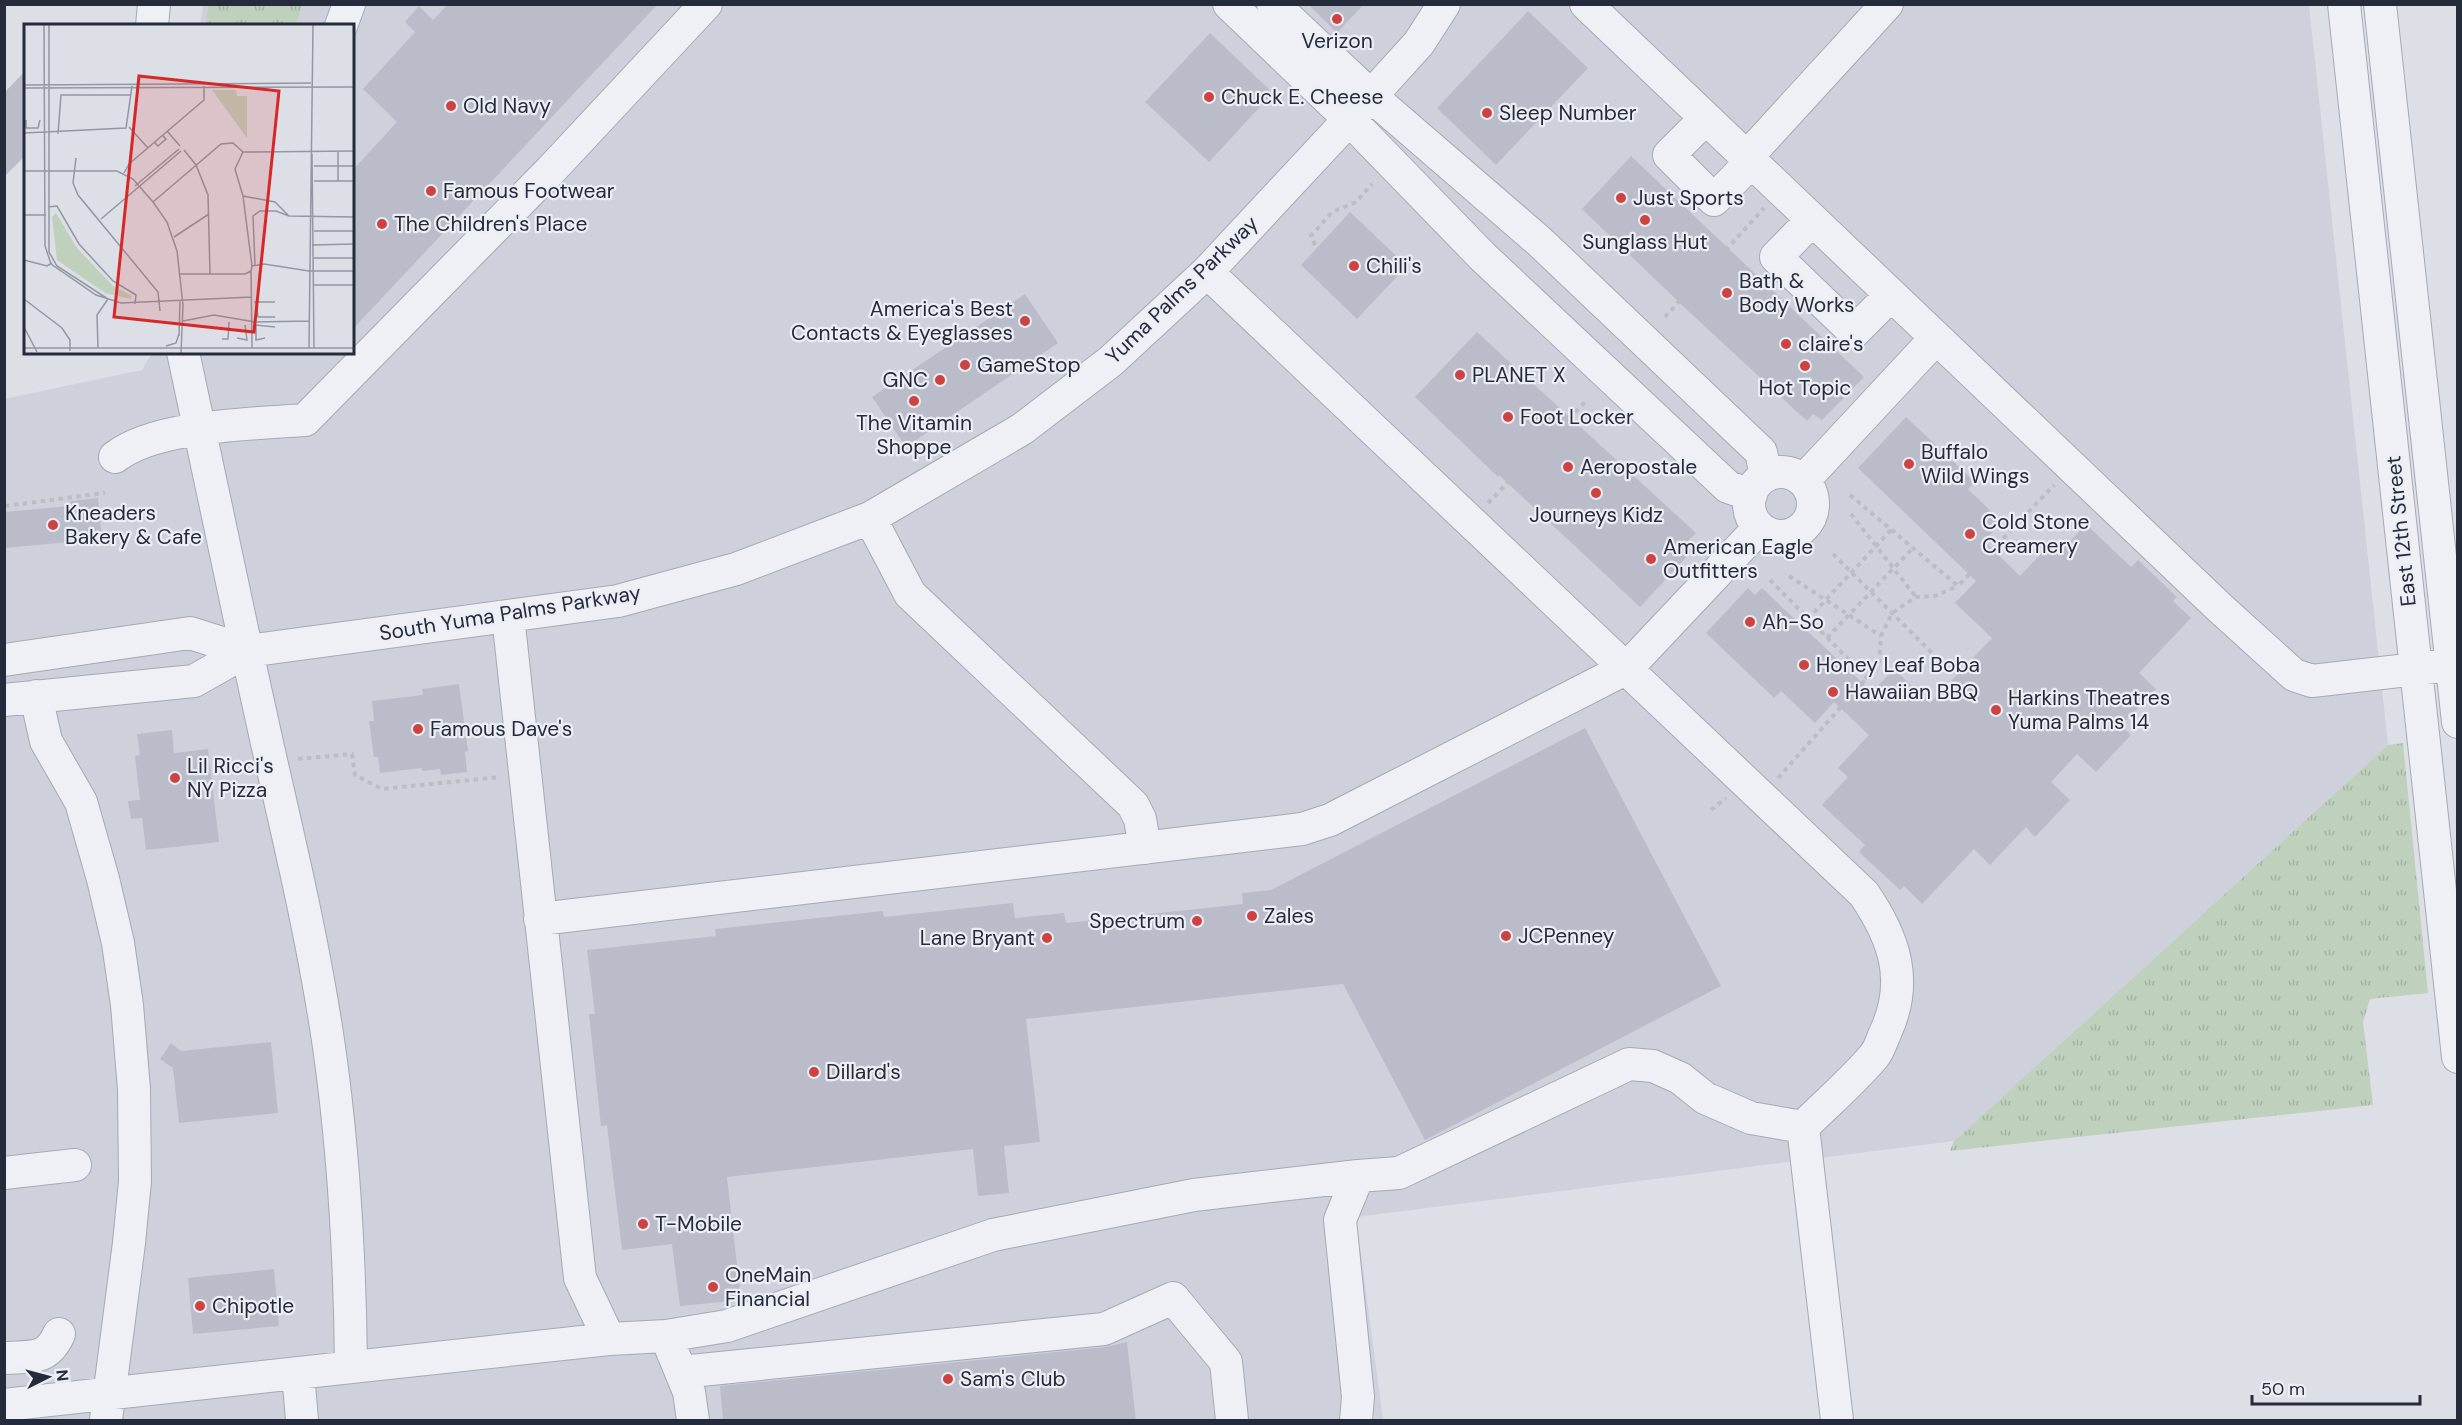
<svg xmlns="http://www.w3.org/2000/svg" width="2462" height="1425" viewBox="0 0 2462 1425" font-family="'DM Sans',sans-serif">
	<defs>
		<pattern id="grass-tufts" width="24" height="20" patternUnits="userSpaceOnUse" patternTransform="scale(1.5)"><rect width="24" height="20" fill="#bfd0bd"/><path d="M3 7l-1-3M5 7V3M7 7l1-3M15 17l-1-3M17 17v-4M19 17l1-3" fill="none" stroke="#a4b3a3"/></pattern>
	</defs>
	<rect width="100%" height="100%" fill="#dcdfe6"/>
	<path fill="#ced1db" d="M203,5h2106l79,740 -434,396 -598,76 27,203h-1378l-1,-1021 138,-29 10,-17 200,-1v-326l-152,-1z"/>
	<path fill="url(#grass-tufts)" d="M208,5v-1l94,1 -6,20h-90z
		M2403,743l25,250 -58,6 -7,23 10,83 -423,46 4,-10 434,-396z"/>
	<path fill="#babdc9" d="M448,4h210l-306,326v-159l45,-49 -34,-33 52,-57 -10,-10 14,-16 14,14z
		M1308,4h56l-27,29z
		M1528,11l60,57 -92,97 -59,-57z
		M1210,33l63,60 -64,69 -64,-60z
		M26,70v85l-22,22v-84z
		M1631,156l233,221 -42,43 -9,-6 -6,7 -121,-112 -104,-100z
		M1350,212l57,54 -50,53 -56,-54z
		M1025,294l33,49 -152,104 -34,-50z
		M1477,332l219,201 -10,10 7,7 -53,57 -141,-132 -1,2 -83,-80z
		M1906,417l69,65 -7,7 34,33 -18,19 36,35 31,-33 9,9 26,-28 45,43 7,-7 39,37 -4,4 18,17 -52,55 17,16 -35,37 10,9 -35,37 -19,-18 -26,28 19,18 -35,37 -9,-10 -36,38 -16,-16 -52,55 -18,-18 -4,4 -41,-38 6,-7 -43,-40 26,-28 -10,-9 31,-33 -35,-33 -19,21 -34,-32 -7,7 -68,-65 42,-45 7,7 7,-7 110,104 22,-23 36,34 62,-65 -37,-35 21,-22 -118,-113z
		M98,498l4,41 -98,9v-36l67,-6 -1,-5z
		M459,684l9,67 -3,1 2,20 -26,3 -1,-6 -18,2v-3l-42,5 -2,-16h-4l-5,-36h5l-2,-20 51,-6 -1,-6z
		M1585,728l136,258 -296,154 -82,-156 -317,35 14,123 -36,4 5,47 -31,3 -5,-47 -246,28 14,123 -61,6 -8,-62 -50,6 -15,-125 -6,1 -12,-112h6l-8,-64 129,-14 -1,-7 168,-18 1,6 129,-14 2,15 49,-5 2,10 177,-19 -1,-11 29,-3z
		M172,730l2,23 34,-4 11,93 -73,8 -4,-32 -11,1 -3,-18 12,-1 -5,-44 5,-1 -3,-21z
		M271,1042l7,71 -99,10 -6,-55 -13,-9 11,-16 10,8z
		M274,1269l5,57 -86,8 -5,-56z
		M1127,1342l9,78h-413l-3,-34 386,-39z"/>
	<g fill="none" stroke-linecap="round" stroke-linejoin="round">
		<g stroke="#a5a9b3" stroke-width="34">
			<path id="minor" d="M1229,4l120,115 133,137 246,231 23,8
				M1273,4l98,92 168,145 222,211 5,24
				M1586,4l634,604 74,67 18,6 139,-16
				M2344,4l114,1053
				M2380,4l78,718
				M152,26l2,-22
				M341,26l8,-22
				M1705,119l-36,36 45,45 37,-38
				M1746,158l141,-154
				M1812,220l-36,37 78,75 37,-37
				M1207,272l657,622c30,44 45,86 22,137 -4,8 -6,18 -12,25 -21,25 -48,48 -71,71
				M183,352c28,131 55,261 84,391 23,101 47,201 62,304 15,105 21,214 22,320
				M115,457c41,-32 137,-33 190,-37l246,-250 155,-166
				M1749 504a32 32 0 1 1 64 0a32 32 0 1 1-64 0Z
				M1803,481l133,-143
				M870,518l40,76 223,211 7,14 5,29
				M508,616l72,662 29,61 57,-3 23,56 4,28
				M4,660l186,-27 57,18
				M36,696l10,45 35,61 22,77 15,64 9,62 7,84 1,92 -6,62 -23,177
				M4,700l190,-19 53,-30 371,-50 118,-32 134,-51 152,-89 89,-68 96,-89 164,-176 48,-53 25,-39
				M540,919l762,-90 28,-9 297,-152 132,-140
				M4,1173l71,-8
				M666,1336l61,-10 266,-91 201,-40 164,-19
				M4,1358c27,-2 43,3 55,-24
				M681,1372l423,-43 69,-31 53,64 6,58
				M298,1373l4,47
				M4,1405l605,-66
				M1356,1420l2,-23 -18,-177 18,-44 41,-3 230,-109 24,2 27,12 25,20 46,20 52,9 34,293"/>
		</g>
		<path stroke="#bbbdc5" stroke-width="4" stroke-dasharray="4.5 4.5" stroke-linecap="butt" d="M1315,245l-4,-9 21,-24 24,-10 16,-18
			M1665,317l99,-109
			M1850,495l108,91 96,-101
			M1488,503l97,-101
			M5,506l100,-13
			M1851,514l65,83
			M1833,554l102,102
			M1789,576l92,60
			M1770,580l97,98
			M1808,619l83,-89
			M1827,638l86,-90
			M298,759l54,-5 3,21 27,14 118,-12
			M1778,778l101,-114 2,-28 11,-23 24,-16 19,-1 23,-10
			M1711,810l15,-12"/>
		<use href="#minor" stroke="#eff0f5" stroke-width="32"/>
	</g>
	<g fill="#cc4341" stroke="#ebeef4" stroke-width="2">
		<circle cx="1337" cy="19" r="6"/>
		<circle cx="1209" cy="97" r="6"/>
		<circle cx="451" cy="106" r="6"/>
		<circle cx="1487" cy="113" r="6"/>
		<circle cx="431" cy="191" r="6"/>
		<circle cx="1621" cy="198" r="6"/>
		<circle cx="1645" cy="220" r="6"/>
		<circle cx="382" cy="224" r="6"/>
		<circle cx="1354" cy="266" r="6"/>
		<circle cx="1727" cy="293" r="6"/>
		<circle cx="1025" cy="321" r="6"/>
		<circle cx="1786" cy="344" r="6"/>
		<circle cx="965" cy="365" r="6"/>
		<circle cx="1805" cy="366" r="6"/>
		<circle cx="1460" cy="375" r="6"/>
		<circle cx="940" cy="380" r="6"/>
		<circle cx="914" cy="401" r="6"/>
		<circle cx="1508" cy="417" r="6"/>
		<circle cx="1909" cy="464" r="6"/>
		<circle cx="1568" cy="467" r="6"/>
		<circle cx="1596" cy="493" r="6"/>
		<circle cx="53" cy="525" r="6"/>
		<circle cx="1970" cy="534" r="6"/>
		<circle cx="1651" cy="559" r="6"/>
		<circle cx="1750" cy="622" r="6"/>
		<circle cx="1804" cy="665" r="6"/>
		<circle cx="1833" cy="692" r="6"/>
		<circle cx="1996" cy="710" r="6"/>
		<circle cx="418" cy="729" r="6"/>
		<circle cx="175" cy="778" r="6"/>
		<circle cx="1252" cy="916" r="6"/>
		<circle cx="1197" cy="921" r="6"/>
		<circle cx="1506" cy="936" r="6"/>
		<circle cx="1047" cy="938" r="6"/>
		<circle cx="814" cy="1072" r="6"/>
		<circle cx="643" cy="1224" r="6"/>
		<circle cx="713" cy="1287" r="6"/>
		<circle cx="200" cy="1306" r="6"/>
		<circle cx="948" cy="1379" r="6"/>
	</g>
	<g text-anchor="middle" stroke-width="4.5" stroke-linejoin="round" paint-order="stroke">
		<g font-size="21" fill="#262b3c" stroke="#ebeef4" text-anchor="start">
			<text x="1337" y="48" text-anchor="middle">Verizon</text>
			<text x="1221" y="104">Chuck E. Cheese</text>
			<text x="463" y="113">Old Navy</text>
			<text x="1499" y="120">Sleep Number</text>
			<text x="443" y="198">Famous Footwear</text>
			<text x="1633" y="205">Just Sports</text>
			<text x="394" y="231">The Children's Place</text>
			<text x="1645" y="249" text-anchor="middle">Sunglass Hut</text>
			<text x="1366" y="273">Chili's</text>
			<text x="1739" y="288">Bath &amp;<tspan x="1739" dy="24">Body Works</tspan></text>
			<text x="1013" y="316" text-anchor="end">America's Best<tspan x="1013" dy="24">Contacts &amp; Eyeglasses</tspan></text>
			<text x="1798" y="351">claire's</text>
			<text x="977" y="372">GameStop</text>
			<text x="1472" y="382">PLANET X</text>
			<text x="928" y="387" text-anchor="end">GNC</text>
			<text x="1805" y="395" text-anchor="middle">Hot Topic</text>
			<text x="1520" y="424">Foot Locker</text>
			<text x="914" y="430" text-anchor="middle">The Vitamin<tspan x="914" dy="24">Shoppe</tspan></text>
			<text x="1921" y="459">Buffalo<tspan x="1921" dy="24">Wild Wings</tspan></text>
			<text x="1580" y="474">Aeropostale</text>
			<text x="65" y="520">Kneaders<tspan x="65" dy="24">Bakery &amp; Cafe</tspan></text>
			<text x="1596" y="522" text-anchor="middle">Journeys Kidz</text>
			<text x="1982" y="529">Cold Stone<tspan x="1982" dy="24">Creamery</tspan></text>
			<text x="1663" y="554">American Eagle<tspan x="1663" dy="24">Outfitters</tspan></text>
			<text x="1762" y="629">Ah-So</text>
			<text x="1816" y="672">Honey Leaf Boba</text>
			<text x="1845" y="699">Hawaiian BBQ</text>
			<text x="2008" y="705">Harkins Theatres<tspan x="2008" dy="24">Yuma Palms 14</tspan></text>
			<text x="430" y="736">Famous Dave's</text>
			<text x="187" y="773">Lil Ricci's<tspan x="187" dy="24">NY Pizza</tspan></text>
			<text x="1264" y="923">Zales</text>
			<text x="1185" y="928" text-anchor="end">Spectrum</text>
			<text x="1518" y="943">JCPenney</text>
			<text x="1035" y="945" text-anchor="end">Lane Bryant</text>
			<text x="826" y="1079">Dillard's</text>
			<text x="655" y="1231">T-Mobile</text>
			<text x="725" y="1282">OneMain<tspan x="725" dy="24">Financial</tspan></text>
			<text x="212" y="1313">Chipotle</text>
			<text x="960" y="1386">Sam's Club</text>
		</g>
		<g font-size="21" fill="#262b3c" stroke="#ebeef4">
			<text transform="translate(1182 290) rotate(-44)" y="7">Yuma Palms Parkway</text>
			<text transform="translate(2401 531) rotate(-96)" y="7">East 12th Street</text>
			<text transform="translate(510 613) rotate(-9)" y="7">South Yuma Palms Parkway</text>
		</g>
	</g>
	<g transform="translate(24 24)">
		<rect width="330" height="330" fill="#dcdfe6"/>
		<path d="M188,66h24l1,6h10v42zM32,189l21,35 36,38 19,10 -1,3 -26,-6 -48,-33 -5,-43z" fill="#bfd0bd"/>
		<path fill="none" stroke="#9397a2" stroke-width="1.5" d="M20,1l1,221 6,18 45,31 25,8 131,-6M25,1v227l8,14 51,33M0,61l287,-2M0,64l330,-1M2,96v8h12l2,-8M105,103l19,21M143,107l13,15M0,109l102,-5 6,-42M34,110l3,-39h69M130,118l4,4 8,-7 -4,-4M160,126l12,15 12,30 2,79M314,127v30M330,127l-111,1 -8,17 8,27 32,6 14,14 65,1M288,130l2,194M52,134l-3,25 5,12 80,97 2,19M290,142h40M0,147h93l16,8 20,23 14,20 10,29 6,54 -2,48M100,149l5,-9 75,-64v-14M290,157h40M111,162l44,-37M219,172l9,70M129,178l68,-58 12,-1 10,9M24,183l9,-1 22,38 34,37 23,14 -1,9M0,191h22M77,195l80,-68M290,207h40M150,213l35,-23M288,221l42,-1M290,234h40M0,236l23,6 5,-3M231,241l-2,-49 7,-5h16l13,5M227,247l1,77M156,250h65l6,-3 1,-5 12,-2 45,7h45M290,261h40M0,275l38,29 8,12v11M230,278h21M232,278l2,15h17M159,297l31,-6 41,7 54,-1M0,303l13,25M155,312l1,-36M213,314l10,2 -2,-15M241,314l-9,2v-15l19,2M198,315h6l1,-17M142,322l10,-3 3,-9M0,324h330M74,324l-1,-33 11,-16M285,324l4,-323"/>
		<path fill="#d62828" fill-opacity="0.15" stroke="#d62828" stroke-width="3" d="M115,52l140,15 -25,241 -140,-15z"/>
		<rect width="330" height="330" fill="none" stroke="#262b3c" stroke-width="3"/>
	</g>
	<rect width="2462" height="1425" fill="none" stroke="#262b3c" stroke-width="12"/>
	<g transform="translate(48 1377) rotate(84)" stroke="#ebeef4" stroke-width="4.5" paint-order="stroke">
	<path d="M0-4.5L10 22L0 15L-10 22Z" fill="#262b3c"/>
	<text y="-9" font-size="16" font-weight="bold" text-anchor="middle" fill="#262b3c">N</text>
	</g>
	<path d="M2252 1395v9h168v-9" fill="none" stroke="#262b3c" stroke-width="3"/>
	<text x="2261" y="1395" font-size="18" fill="#262b3c" stroke="#ebeef4" stroke-width="4.5" paint-order="stroke">50 m</text>
</svg>
